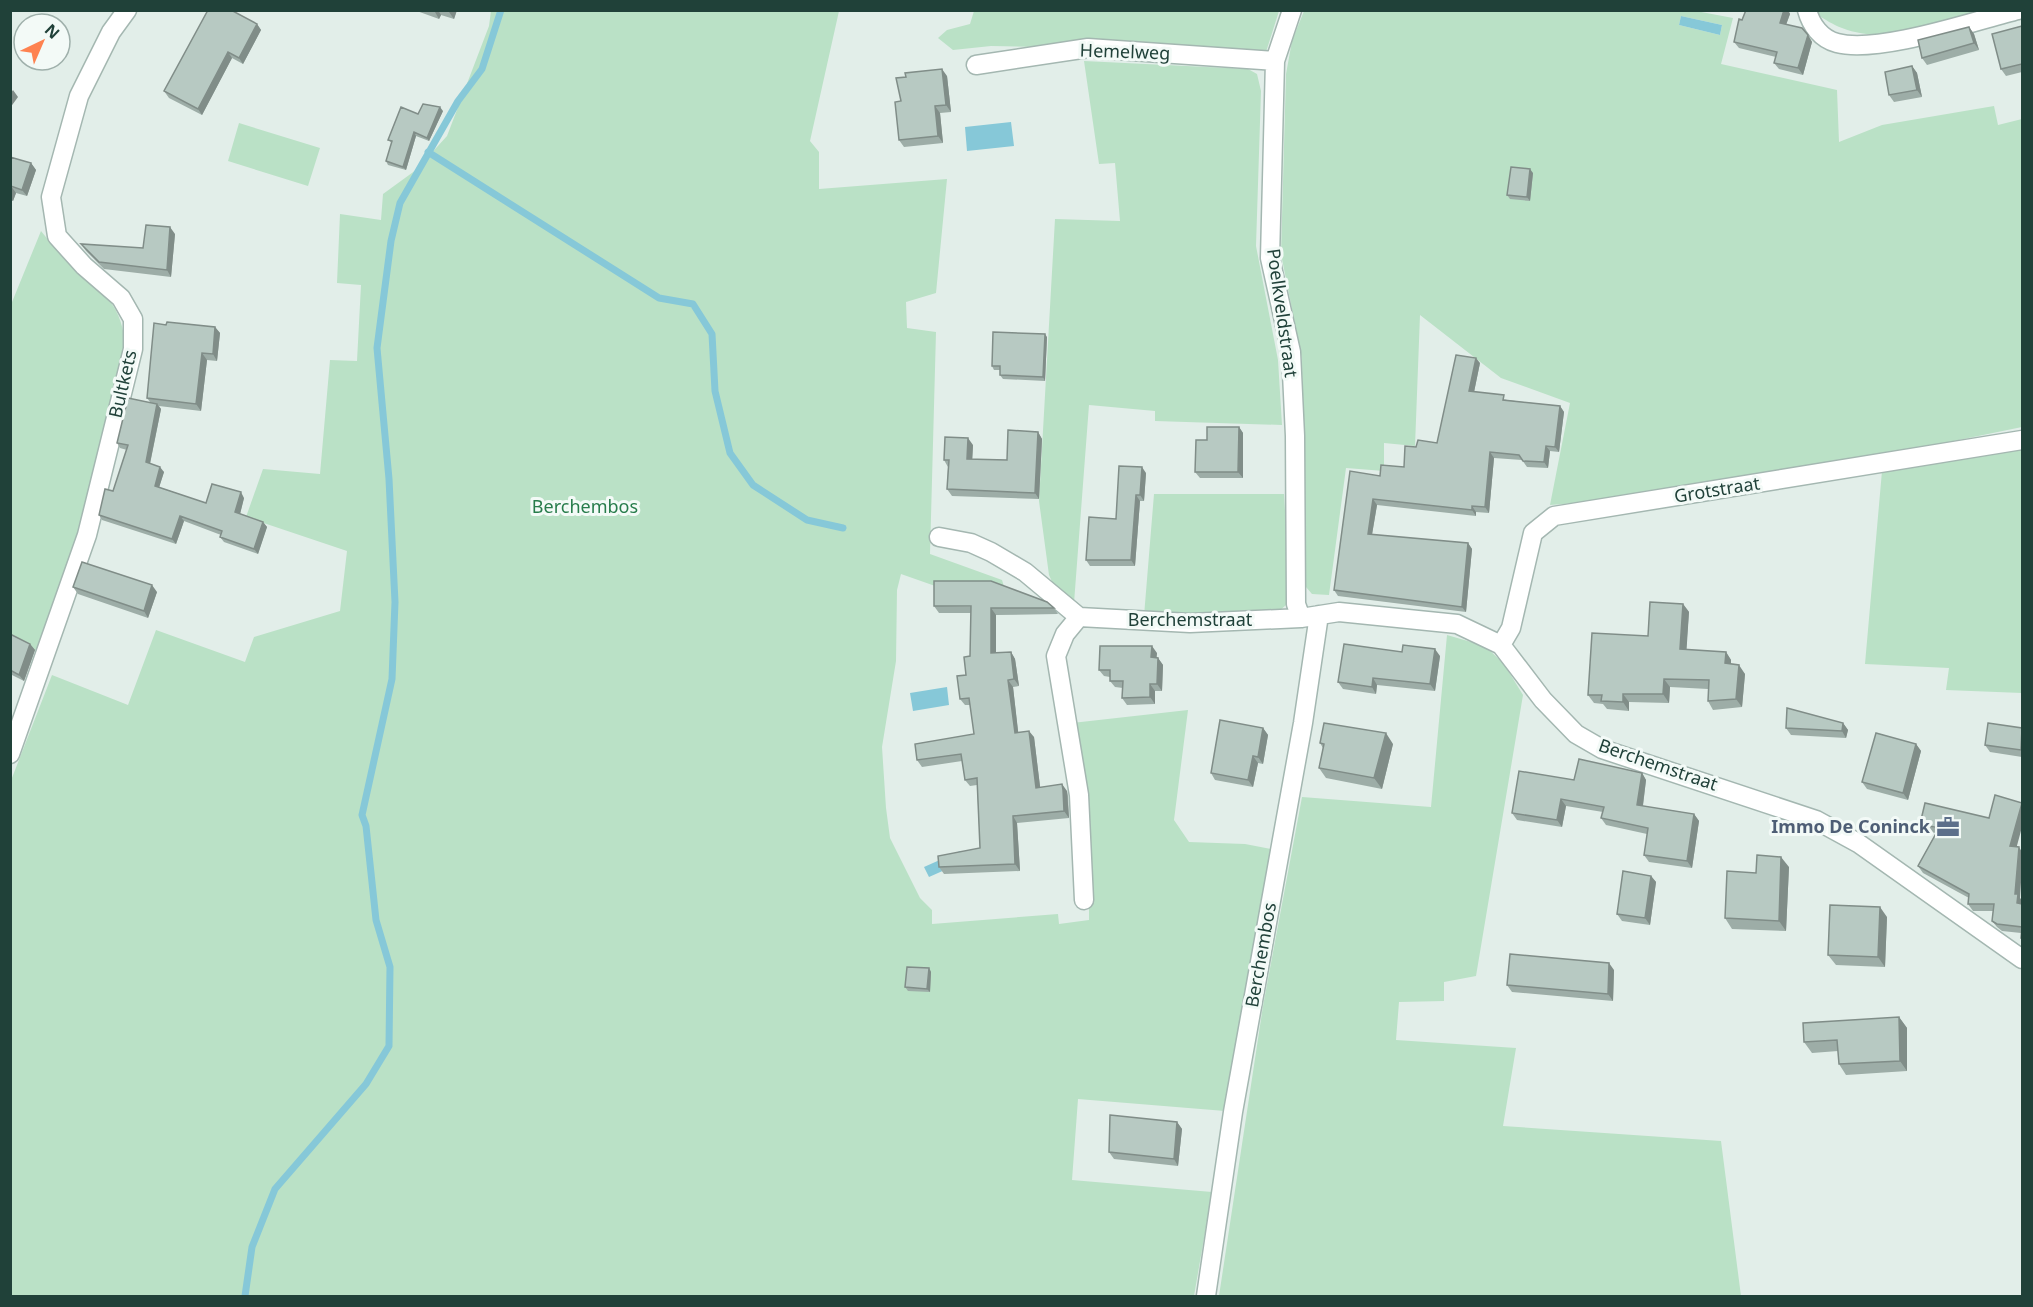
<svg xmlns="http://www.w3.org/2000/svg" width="2033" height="1307" viewBox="0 0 2033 1307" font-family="'Noto Sans',sans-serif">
	<rect width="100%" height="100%" fill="#e2eee9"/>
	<path fill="#bae1c6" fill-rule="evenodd" d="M1818,10l180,1c-48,11 -108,36 -156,17 -9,-3 -17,-9 -25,-13z
		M491,11h348l-29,130 9,11v37l128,-10 -11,114 -30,9 1,26 29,4 -6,222 72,26 4,13 -68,-6 -37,-13 -4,16 -1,71 -14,86 4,61 4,30 30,60 12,12v14l126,-10 1,10 30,-4v-73l-17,-124 116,-13 -14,110 15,22 56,2 26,5 -46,262 -147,-12 -6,81 140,12 -18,104h-1183l-1,-513 42,-108 76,30 28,-75 89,32 9,-25 86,-26 7,-60 -101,-34 17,-48 57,5 10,-114 27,1 4,-76 -24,-2 3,-69 41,6 2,-26 33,-24 31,-34 42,-110z
		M974,11h305l-13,41 -275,-6 -38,4 -15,-12 9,-8 23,-6z
		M1304,11h392l37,7 -12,46 116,26 2,52 43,-17 112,-19 4,19 24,-6v308l-112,23 -308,51 -52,4 20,-102 -69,-25 -81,-63 -5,131 -31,-3v28l-38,-3 -17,127 -17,-1 -6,-7 -1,-9 -3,-219 -21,-105 5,-180 6,-33zM1681,16l41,9 -2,10 -41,-10z
		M1084,61l164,8 9,5 4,17 -5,155 22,114 4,65 -127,-4v-10l-66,-6 -15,198 -20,-17 -5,-11 -10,-74 16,-282 65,2 -5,-58 -16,1z
		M239,123l81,25 -12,38 -80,-25z
		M41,231c9,11 18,23 28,33 30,27 51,35 56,78l-42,181 -46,128 -26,-12 -1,-332z
		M2022,448v245l-76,-3 3,-22 -84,-4 17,-193z
		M1154,494h130l6,98 -4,13 -9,8 -133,3z
		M1447,635l38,11 19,18 19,31 -47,281 -32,6v19l-45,1 -3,38 120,8 -13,78 218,15 20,155h-522l44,-290 39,-209 129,10z"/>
	<path fill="#86c8d8" d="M1681,16l41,9 -2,10 -41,-10z
		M1011,122l3,24 -47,5 -2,-24z
		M947,687l2,18 -36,6 -3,-18z
		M960,851l5,10 -36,16 -5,-10z"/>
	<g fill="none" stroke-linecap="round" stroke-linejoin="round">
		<path stroke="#86c8d8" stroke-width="7" d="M428,152l231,146 34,6 19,30 3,57 15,62 23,32 54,35 36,8
			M245,1296l7,-49 23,-58 91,-105 23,-38 1,-79 -14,-47 -10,-94 -4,-11 30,-136 3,-77 -6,-123 -12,-131 14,-107 9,-38 58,-102 24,-32 19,-59"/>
		<g stroke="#a4b7b1" stroke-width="21">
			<path id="minor" d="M1292,10l-17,51 -5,197 21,94 4,84 1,168 5,14
				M1807,10c4,15 14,29 30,33 41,11 137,-22 181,-33
				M976,65l112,-17 187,13
				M939,537l32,6 20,9 34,20 54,45 111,6 111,-5 38,-6 118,12 44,21 42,55 33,34 26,15 214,71 42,23 164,116
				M1079,617l-14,17 -9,22 23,139 5,105
				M1501,645l10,-17 22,-95 21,-17 468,-76
				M10,754l77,-219 46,-186v-30l-12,-21 -37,-32 -27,-30 -6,-39 28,-101 32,-64 16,-22
				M1206,1296l27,-184 70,-389 16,-108"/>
		</g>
		<use href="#minor" stroke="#fff" stroke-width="18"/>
	</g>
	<path fill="#9dada7" d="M414,10h43l-3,9 -13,-4 -2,4z
		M1746,10h42l2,4 -4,11 22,10 4,7 -9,33 -24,-6 -5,-6 2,-6 -37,-9 -5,-6z
		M257,24l4,6 -18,34 -11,-6 -30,57 -33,-17 -5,-7z
		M2022,26v46l-16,4 -5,-7z
		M1969,27l5,7 5,16 -52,15 -5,-7z
		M1912,66l5,7 5,24 -28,5 -5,-7z
		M947,76l4,36 -11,1 3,30 -39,4 -5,-7z
		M443,111l-14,30 -13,-5 -10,34 -18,-5 -2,-4 6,-18 -4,-3 30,-26z
		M10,157l21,6 5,7 -9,26 -11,-3 -3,8 -3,-1z
		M1533,173l-3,28 -20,-2 -3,-4z
		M175,234l-4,43 -67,-8 -18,-18 -5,-7 62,4z
		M166,325l49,2 5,6 -3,28 -10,-1 -6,51 -42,-5 2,3 -11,55 14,8 -5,15 47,16 38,-5 -4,16 23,8 4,5 -9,27 -34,-12 -4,-5 1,-2 -37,-14 -8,23 -74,-24 -3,-5 14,-24 14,-41 -7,-2 -3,-5 33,-41 -3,-4z
		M1047,337l-2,44 -42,-2 -3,-4v-5h-6l-2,-4z
		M1480,363l-6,29 33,8 53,6 4,6 -5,40 -9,-1 -2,17 -21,-1 -5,-7 -28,-2 -5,55 -13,-1v4l-99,-11 -5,30 96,8 4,6 -6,63 -128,-16 -4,-6 46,-114 24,-9 12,-20 21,-4z
		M1239,427l4,6v45h-43l-5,-6 12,-32z
		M1038,432l4,7 -3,60 -87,-3 -5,-7 1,-22 -4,-7 29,-15 -1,14 35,1z
		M1146,473l-2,28h-4l-5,65h-45l-4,-6 30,-41z
		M73,587l84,5 -9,26 -70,-24z
		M1683,604l6,8 -3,38 40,2 5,8v4l14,10 -3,33 -29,3 -5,-9v-12l-38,-2 -1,16 -40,-1v9l-22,-2 -4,-5 -9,-1 -6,-8 60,-59z
		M934,606l120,2 4,6 -62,1v38l15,-1 4,7 4,27 -6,1 5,45 16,5 6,50 27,4 1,5 1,22 -52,5 3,48 -76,3 -5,-7 41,-19 -3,-63 -7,1 -5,-6 -3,-19 -40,6 -5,-7 57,-26 -4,-29h-5l-5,-6 10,-43 1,-43h-32z
		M10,634l20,10 5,6 -11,31 -14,-7z
		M1402,652l38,4 -5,35 -58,-6 -1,9 -33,-5 -5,-7z
		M1157,653l-1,5h2l5,7 -1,26h-7v13l-28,1 -5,-7 1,-10 -8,-1 -5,-6v-4l-6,-1 -5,-6z
		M1843,723l5,7 -2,8 -55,-3 -5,-7z
		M1263,728l5,7 -5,29 -5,-1 -5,24 -38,-7 -4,-7z
		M2022,728v29l-32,-5 -5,-7z
		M1320,743l73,1 -11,45 -56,-11 -7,-10 4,-20z
		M1916,744l5,7 -13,49 -41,-11 -5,-7z
		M1642,773l4,7 -3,26 51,8 5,7 -7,47 -43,-6 -5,-7 3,-21 -41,-9 -5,-7 2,-6 -37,-6 -4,21 -45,-7 -5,-7 62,-33z
		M1920,824l97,23 3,51 2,3v39l-1,-2v-5l-19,-2 -5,-4 -5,-6 1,-10h-20l-5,-7 1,-6 -46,-25 -5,-7 18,-33 -11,-2z
		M1789,867l-3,64 -54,-2 -7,-11 31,-45z
		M1651,876l5,6 -6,43 -28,-4 -5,-7z
		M1887,917l-2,50 -49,-2 -8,-10z
		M929,968l2,4 -1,20 -22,-1 -3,-4z
		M1614,970l-1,31 -101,-9 -5,-7z
		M1899,1017l8,11v43l-61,4 -7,-11 -1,-13 -26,2 -8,-11z
		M1177,1122l5,7 -4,37 -64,-7 -5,-7z"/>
	<path fill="#808d88" d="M435,10h3l3,5 -2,4 -4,-7z
		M450,10h7l-3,9 -5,-7z
		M1788,10l2,4 -6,16 -4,-7 4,-12z
		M257,24l4,6 -18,34 -4,-6z
		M1969,27l5,7 5,16 -5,-7z
		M1808,35l4,7 -9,33 -5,-7z
		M228,52l4,6 -30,57 -4,-6z
		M1912,66l5,7 5,24 -5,-7z
		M942,69l5,7 4,36 -5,-7z
		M13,90l5,7 -8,11v-14z
		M935,106l5,7 3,30 -5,-7z
		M440,107l3,4 -14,30 -2,-3z
		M414,132l2,4 -10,34 -3,-3z
		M31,163l5,7 -9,26 -5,-6z
		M1530,169l3,4 -3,28 -3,-4z
		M11,186l5,7 -3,8 -3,-4z
		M170,227l5,7 -4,43 -4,-7z
		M215,327l5,6 -3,28 -4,-7z
		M1045,334l2,3 -2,44 -2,-4z
		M202,353l5,7 -6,51 -5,-7z
		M1476,358l4,5 -7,34 -4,-6z
		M157,404l4,5 -12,59 -3,-6z
		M1560,406l4,6 -5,40 -4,-5z
		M1239,427l4,6v45l-5,-6z
		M1038,432l4,7 -3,60 -4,-6z
		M968,438l5,7 -1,21 -5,-7z
		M1546,446l4,5 -2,17 -4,-6z
		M1490,452l4,6 -5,55 -4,-6z
		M160,467l4,5 -6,19 -3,-5z
		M1142,467l4,6 -2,28 -4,-6z
		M241,492l3,6 -5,20 -4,-6z
		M1136,495l4,6 -5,65 -4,-6z
		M1373,499l4,6 -6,35 -3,-6z
		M1472,506l4,6v4l-4,-6z
		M180,516l4,5 -8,23 -4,-5z
		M263,522l4,5 -9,27 -4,-5z
		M1468,543l4,6 -6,63 -4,-5z
		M152,585l5,7 -9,26 -4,-7z
		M1683,604l6,8 -3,46 -6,-9z
		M991,608l5,7v45l-5,-7z
		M30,644l5,6 -11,31 -5,-6z
		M1152,646l5,7 -1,11 -5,-7z
		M1435,649l5,7 -5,35 -5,-7z
		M1011,652l4,7 4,27 -5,-7z
		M1726,652l5,8v12l-6,-9z
		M1158,658l5,7 -1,26 -5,-7z
		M1739,665l6,9 -3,33 -6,-8z
		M1373,678l4,7 -1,9 -4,-7z
		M1664,679l6,8 -1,16 -6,-9z
		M1008,680l5,7 6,52 -4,-6z
		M1150,684l5,7v13l-5,-7z
		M1623,694l6,8v9l-6,-9z
		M1843,723l5,7 -2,8 -4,-7z
		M1263,728l5,7 -5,29 -5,-7z
		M1029,731l5,6 7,57 -5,-6z
		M1386,733l7,11 -11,45 -8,-11z
		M1916,744l5,7 -13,49 -5,-7z
		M1253,756l5,7 -5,24 -5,-7z
		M1642,773l4,7 -4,32 -5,-7z
		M1062,784l5,7 2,27 -5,-7z
		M1561,799l5,7 -4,21 -5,-7z
		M2022,803v24l-7,26 -5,-7z
		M1694,814l5,7 -7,47 -5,-7z
		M1013,816l4,7 3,48 -5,-7z
		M2019,847l3,5v15l-2,31 2,3v9l-5,-7 -2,-9z
		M1781,857l8,10 -3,64 -7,-10z
		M1651,876l5,6 -6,43 -5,-7z
		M1880,907l7,10 -2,50 -7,-10z
		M1609,963l5,7 -1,31 -5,-7z
		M929,968l2,4 -1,20 -3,-3z
		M1899,1017l8,11v43l-7,-10z
		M1177,1122l5,7 -4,37 -4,-7z"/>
	<path fill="#b7c9c2" stroke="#808d88" stroke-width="1.5" d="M208,10h23l26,14 -18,34 -11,-6 -30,57 -34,-18z
		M1746,10h38l-4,13 22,5 6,7 -10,33 -24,-5 3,-11 -43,-10 5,-23 3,1z
		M2022,26v38l-21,5 -9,-35z
		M1969,27l5,16 -52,15 -4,-18z
		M1912,66l5,24 -28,5 -4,-23z
		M942,69l4,36 -11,1 3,30 -39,4 -4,-38 6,-1 -5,-23 10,-1 -1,-4z
		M423,104l17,3 -13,31 -13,-6 -11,35 -17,-6 6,-20 -4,-1 13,-33 17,7z
		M10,157l21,6 -9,27 -11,-4 -1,1z
		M1511,167l19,2 -3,28 -20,-2z
		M146,225l24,2 -3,43 -68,-8 -18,-18 62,4z
		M167,322l48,5 -2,27 -11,-1 -6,51 -49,-6 7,-75 12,2z
		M993,332l52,2 -2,43 -43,-2v-9h-8z
		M1456,355l20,3 -7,33 35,4 -1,5 57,6 -5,41 -9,-1 -2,16 -21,-1 -4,-6 -29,-3 -5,55 -13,-1v4l-99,-11 -5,35 100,9 -6,64 -128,-17 16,-119 30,5 1,-11 23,2 1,-21 11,1 2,-7 19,3z
		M128,398l29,6 -11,58 14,5 -5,19 51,17 6,-19 29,8 -6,20 28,10 -9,27 -34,-12 2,-6 -42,-15 -8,23 -73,-24 6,-26 8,2 15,-46 -11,-2z
		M1207,427h32l-1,45h-43l1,-32h11z
		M1008,430l30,2 -3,61 -88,-4 2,-29h-5l1,-23 23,1 -1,21 40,1z
		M1119,466l23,1 -2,28h-4l-5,65h-45l3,-43 27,2z
		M82,562l70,23 -8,26 -71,-24z
		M934,581h57l56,21 7,6h-63v45l20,-1 3,27 -6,1 7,53 14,-2 7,57 26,-4 1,6 1,21 -51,5 2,48 -76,3 -1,-11 42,-8 -3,-70 -12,2 -4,-26 -44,6 -2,-16 59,-10 -5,-36 -9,1 -3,-23 9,-1 -2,-18 6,-1 1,-50h-37z
		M1650,602l33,2 -3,45 46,3 -1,11 14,2 -3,34 -28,2 1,-21 -45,-1 -1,15h-40v8l-22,-1 1,-6h-14l4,-62 56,3z
		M10,634l20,10 -11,31 -9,-5z
		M1344,644l58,8 1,-7 32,4 -5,35 -57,-6 -1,9 -34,-5z
		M1100,646h52l-1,11 7,1 -1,26h-7v13l-28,1 1,-17h-13v-11h-11z
		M1787,708l56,15 -1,8 -56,-3z
		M1220,720l43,8 -5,29 -5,-1 -5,24 -37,-7z
		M1324,723l62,10 -12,45 -55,-10 5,-24 -4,-1z
		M1988,723l34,5 -1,22 -36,-5z
		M1876,733l40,11 -13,49 -41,-11z
		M1579,759l63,14 -5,32 57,9 -7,47 -43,-6 4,-27 -47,-10 3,-11 -43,-8 -4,21 -45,-7 7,-42 55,9z
		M1995,795l27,8 -12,43 9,1 -4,47h3l-1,9 5,1v34h-1l1,-11 -25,-3 -5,-3 2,-17h-26l1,-10 -51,-28 21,-38 -19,-4 5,-21 64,15z
		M1757,855l24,2 -2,64 -54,-3 2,-47 29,2z
		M1623,871l28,5 -6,42 -28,-4z
		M1830,905l50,2 -2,50 -50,-2z
		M1510,954l99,9 -1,31 -101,-9z
		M907,967l22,1 -2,21 -22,-2z
		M1899,1017l1,44 -61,3 -2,-24 -33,2 -1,-19z
		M1110,1115l67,7 -3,37 -65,-7z"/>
	<defs>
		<g id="office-bare" transform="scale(1.8)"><path d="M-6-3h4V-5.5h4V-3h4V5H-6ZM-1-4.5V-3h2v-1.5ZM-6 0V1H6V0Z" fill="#5c6f8a" stroke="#f3faf7" stroke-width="2.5" paint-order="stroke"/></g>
	</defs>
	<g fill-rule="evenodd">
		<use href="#office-bare" x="1948" y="827"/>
	</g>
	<g text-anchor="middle" stroke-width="6" stroke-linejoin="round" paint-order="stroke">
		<g font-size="18" fill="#204139" stroke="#f3faf7">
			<text transform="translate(1125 52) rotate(2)" y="6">Hemelweg</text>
			<text transform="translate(1282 313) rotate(82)" y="6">Poelkveldstraat</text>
			<text transform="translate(123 384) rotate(-77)" y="6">Bultkets</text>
			<text transform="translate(1717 490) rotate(-9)" y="6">Grotstraat</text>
			<text x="1190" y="626">Berchemstraat</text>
			<text transform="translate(1658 765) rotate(19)" y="6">Berchemstraat</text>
			<text transform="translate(1261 955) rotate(-80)" y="6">Berchembos</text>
		</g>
		<g font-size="18" fill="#277c4b" stroke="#f3faf7">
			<text x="585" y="513">Berchembos</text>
		</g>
		<g font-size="18" font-weight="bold" fill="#4e5e75" stroke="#f3faf7" text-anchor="end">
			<text x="1930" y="833">Immo De Coninck</text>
		</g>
	</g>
	<rect width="2033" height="1307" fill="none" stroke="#204139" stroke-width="24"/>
	<g transform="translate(42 42) rotate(44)"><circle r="28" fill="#f3faf7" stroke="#9fb0ab" stroke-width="1.5"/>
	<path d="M0-4.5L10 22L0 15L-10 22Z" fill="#fe8250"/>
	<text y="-9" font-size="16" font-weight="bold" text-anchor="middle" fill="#204139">N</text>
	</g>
</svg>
